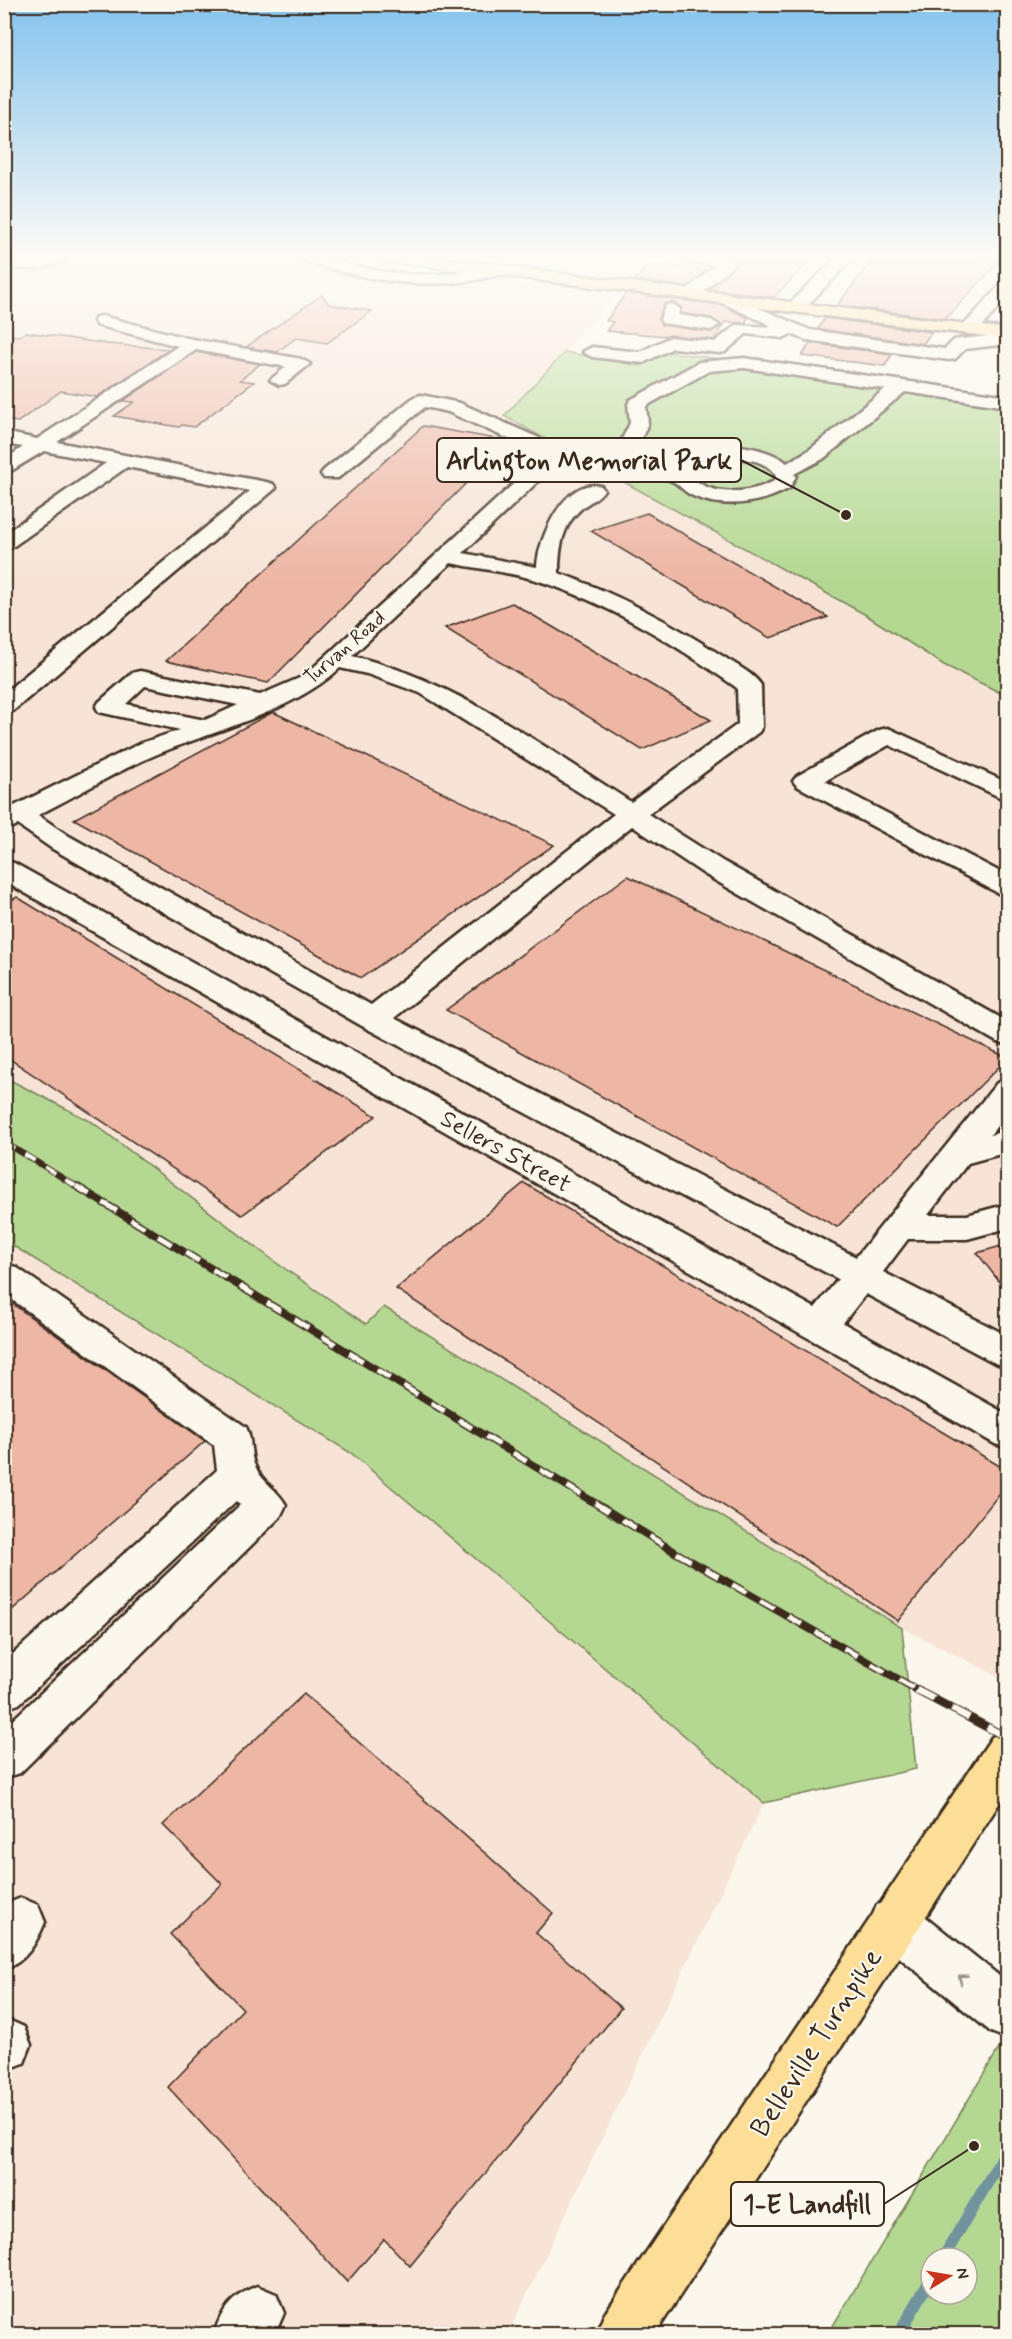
<svg xmlns="http://www.w3.org/2000/svg" width="1012" height="2339" viewBox="0 0 1012 2339" font-family="Mynerve,sans-serif">
	<rect width="100%" height="100%" fill="#fbf7ec"/>
	<filter id="ink" filterUnits="userSpaceOnUse"><feTurbulence type="fractalNoise" baseFrequency=".0167" numOctaves="2"/><feDisplacementMap in="SourceGraphic" scale="12" xChannelSelector="R" yChannelSelector="G"/><feConvolveMatrix kernelMatrix="1 2 1 2 8 2 1 2 1" color-interpolation-filters="sRGB"/></filter>
	<g filter="url(#ink)">
		<path fill="#f7e4d7" d="M4,255h283l329,41 -112,120 362,199 78,50 63,31 -1,984 -104,-52 -517,-321 -19,17 -88,-60 -186,-142 -87,-45z
			M4,1241l347,212 413,350 -256,531h-503z"/>
		<path fill="#b4d892" stroke="#788158" stroke-width="1.5" fill-rule="evenodd" d="M565,352l74,14 30,-14 338,46v298l-63,-31 -78,-50 -362,-199z
			M4,1077l88,45 186,142 88,60 18,-17 518,321 14,141 -152,34 -413,-350 -346,-212z
			M1007,2035v299h-179zM931,2258h36v36h-36z"/>
		<g fill="none" stroke-linecap="round" stroke-linejoin="round">
			<path stroke="#6f939e" stroke-width="12" d="M943,2258l65,-110
				M899,2334l32,-55"/>
		</g>
		<path fill="#eeb6a5" stroke="#3b2a1e" stroke-width="1.5" fill-rule="evenodd" d="M725,255h91l-42,42 -65,-8 30,-27 -4,-5z
			M877,255h128l-59,64 -109,-14z
			M646,266h20l40,4 -19,17 -52,-7z
			M626,293l96,12 26,13 -3,5 -20,-1 -11,18 -108,-9 7,-9 -7,-1zM672,302l9,5v6l30,5 10,8 -10,6 -49,-7 -4,-7 6,-14z
			M322,295l7,9 43,7 -45,32 -31,-5 -19,14 -31,-5z
			M825,318l107,14 -9,12 -105,-15z
			M26,332l82,12 62,5 -73,48 -36,-6 -43,31 -14,-2v-86l16,2z
			M810,343l82,11 -7,12 -83,-10z
			M196,352l64,12 -20,16 14,2 -60,45 -12,-2 -3,2 -65,-11 20,-14 -11,-1z
			M423,426l85,15 -240,242 -102,-22z
			M647,513l181,104 -58,21 -179,-107z
			M512,603l199,117 -69,30 -197,-122z
			M273,712l281,133 -193,133 -287,-159z
			M628,876l380,182 -171,169 -391,-217z
			M17,897l359,219 -134,99 -238,-160v-151z
			M524,1183l484,288v12l-110,138 -502,-332z
			M1008,1244v49l-31,-40z
			M4,1298l201,143 -201,176z
			M304,1694l249,219 -17,20 85,75 -211,258 -26,-27 -37,43 -179,-195 75,-78 -73,-75 52,-50 -59,-59z"/>
		<g fill="none" stroke-linecap="round" stroke-linejoin="round">
			<g stroke="#3b2a1e" stroke-width="5">
				<path id="minor" d="M47,255h17l2,3 -2,3 -24,8 -36,-1v-10l35,1z
					M293,255c28,0 54,10 81,15 45,8 84,5 128,-6l8,5 -2,3c-72,23 -142,9 -213,-14z
					M674,255h39l22,4 2,3 -39,34 -6,2 -8,-5 2,-3 30,-25 -34,-5z
					M839,255h17l-54,56h-12l-2,-4 2,-4z
					M1008,281v16l-32,36h-12l-3,-4 3,-4 38,-42z
					M724,293l86,37 135,19 9,-9 6,-1 48,-5v10l-43,5 -10,10 -6,1 -143,-20 -15,-6 -8,4 -37,-4 -21,18 -6,1 -46,-5 -30,15 -51,-6 -9,-5 9,-5 48,5 30,-15 45,5 21,-17 38,2 -56,-26 -2,-3 2,-3z
					M672,304l8,5 -2,6 33,5 8,5 -8,5 -49,-7 -2,-4 6,-14z
					M102,316l85,22 114,21 9,5 -25,20 -6,1 -9,-5 16,-13 -90,-17 -139,92 209,40 7,2 3,4 -263,223 -9,2v-20l246,-202 -123,-24 -116,81 -7,2v-16l102,-71 -62,-12 -40,24v-15l19,-13 -19,-3v-12l33,7 141,-93 -82,-21 -2,-4 2,-4z
					M744,358l264,38v11l-103,-15 -82,67 -29,15 2,2 -6,12c-29,16 -69,22 -99,7 -8,-4 -12,-11 -19,-14 -22,-10 -39,-13 -54,-34l12,-24 -2,-19 2,-4 69,-38zM744,368l141,21 -76,61 -22,13c-28,-22 -94,-27 -116,5l-19,-9 -14,-12 10,-24 -2,-17 63,-35zM731,458c17,1 35,2 45,18l-2,5c-25,13 -65,17 -85,-7 6,-17 28,-16 42,-16z
					M421,395l39,8 79,35 16,27 -92,88 74,14c1,-29 28,-90 64,-81l3,4c-5,8 -15,12 -22,18 -20,17 -23,40 -23,65 59,21 113,50 165,84 12,8 29,16 37,28l1,42 -3,5 -111,82 76,48 284,160v23l-11,-3 -293,-168 -72,-48 -238,192 462,239 141,-174 11,-3v32l-18,23 18,-5v22l-40,11 -40,52h39l41,-11v24l-41,11h-59l-25,33 125,64v31l-13,-4 -129,-69 -23,29 165,92v33l-13,-4 -991,-563v-20l10,2 801,445 23,-29 -476,-253 -311,-178 -33,-23 -14,5v-19l6,-3 131,-65 39,-13 -81,-18 -3,-5 3,-5 33,-29 8,-2 120,24 44,-19 231,-212 -11,-18 -76,-34 -23,-5 -87,71h-14l-3,-4 3,-4 90,-73zM451,563c28,6 58,9 85,17 73,23 139,64 201,108l1,36 -107,78c-85,-54 -180,-124 -279,-146zM340,668l27,6 53,19 194,121 -243,191 -302,-169 -31,-21c40,-20 80,-45 122,-62 59,-24 134,-42 180,-85zM145,686l93,19 -33,15 -79,-16z
					M888,728l120,55v18l-119,-56 -64,36 183,95v19l-10,-2 -201,-107 -4,-5 4,-5 82,-46z
					M4,1263l12,4 230,160c7,13 3,29 10,41 7,15 22,22 30,37l-6,12 -260,256 -16,5v-50l236,-223 -4,-4 -217,203 -15,5v-47l213,-192 -3,-25 -210,-151z
					M21,1898l17,7 7,17c-9,22 -19,39 -41,48v-65z
					M894,1898l17,7 97,78v56l-17,-7 -114,-93 -7,-17 7,-17z
					M4,2018l20,9 7,18 -7,18 -18,7z
					M257,2286l19,8 8,19 -9,21h-61c8,-25 18,-38 43,-48z"/>
			</g>
			<g stroke="#3b2a1e" stroke-width="5">
				<path id="major" d="M370,255h45l593,74v10l-630,-79z
					M1008,1731v59l-353,544h-59l8,-19 388,-578z"/>
			</g>
			<use href="#minor" fill="#fbf7ec" fill-rule="evenodd"/>
			<use href="#major" fill="#fcde96" fill-rule="evenodd"/>
			<g stroke="#3b2a1e" stroke-width="6">
				<path id="rail-far2" d="M4,1142l75,46"/>
			</g>
			<g stroke="#3b2a1e" stroke-width="8">
				<path id="rail-far1" d="M76,1186l599,366 244,139"/>
			</g>
			<g stroke="#3b2a1e" stroke-width="9">
				<path id="rail" d="M916,1690l92,48"/>
			</g>
			<use href="#rail-far2" stroke="#fbf7ec" stroke-width="4" stroke-dasharray="12" stroke-linecap="butt"/>
			<use href="#rail-far1" stroke="#fbf7ec" stroke-width="5" stroke-dasharray="16" stroke-linecap="butt"/>
			<use href="#rail" stroke="#fbf7ec" stroke-width="7" stroke-dasharray="20" stroke-linecap="butt"/>
		</g>
		<defs><path id="oneway-chevron" d="M-2-3.5L2.5 0L-2 3.5" fill="none" stroke-width="1.6" stroke-linecap="round" stroke-linejoin="round" transform="scale(1.5)"/></defs>
		<use stroke="#9b9085" href="#oneway-chevron" transform="translate(962 1978) rotate(-141)"/>
	</g>
	<linearGradient id="sky" x2="0" y2="1"><stop stop-color="#85c3ed"/><stop offset="0.44" stop-color="#fdfbf6"/><stop offset="1" stop-color="#fdfbf6" stop-opacity="0"/></linearGradient>
	<rect width="1012" height="582" fill="url(#sky)"/>
	<g text-anchor="middle" stroke-width="4.5" stroke-linejoin="round" paint-order="stroke">
		<g font-size="20" fill="#3b2a1e" stroke="#fbf7ec">
			<text transform="translate(344 647) rotate(-41)" y="7">Turvan Road</text>
		</g>
		<g font-size="24" fill="#3b2a1e" stroke="#fbf7ec">
			<text transform="translate(506 1151) rotate(29)" y="8">Sellers Street</text>
		</g>
		<g font-size="28" fill="#3b2a1e" stroke="#fbf7ec">
			<text transform="translate(815 2042) rotate(-57)" y="10">Belleville Turnpike</text>
		</g>
	</g>
	<path fill="none" stroke="#3b2a1e" stroke-width="2" d="M846 515L741 460M974 2146L884 2204"/>
	<g fill="#3b2a1e" stroke="#fbf7ec" stroke-width="2">
		<circle cx="846" cy="515" r="6"/>
		<circle cx="974" cy="2146" r="6"/>
	</g>
	<g fill="#fbf7ec" stroke="#3b2a1e" stroke-width="2">
		<rect x="437" y="438" width="304" height="44" rx="6"/>
		<rect x="731" y="2182" width="153" height="44" rx="6"/>
	</g>
	<g font-size="26" text-anchor="middle" font-weight="bold" fill="#3b2a1e">
		<text x="589" y="469">Arlington Memorial Park</text>
		<text x="807" y="2213">1-E Landfill</text>
	</g>
	<rect width="1012" height="2339" fill="none" stroke="#fbf7ec" stroke-width="24"/>
	<rect x="12" y="12" width="988" height="2315" fill="none" stroke="#3b2a1e" stroke-width="2" filter="url(#ink)"/>
	<g transform="translate(949 2276) rotate(79)"><circle r="28" fill="#fbf7ec" stroke="#aea59a" stroke-width="1.5"/>
	<path d="M0-4.5L10 22L0 15L-10 22Z" fill="#c8321e"/>
	<text y="-9" font-size="16" font-weight="bold" text-anchor="middle" fill="#3b2a1e">N</text>
	</g>
</svg>
